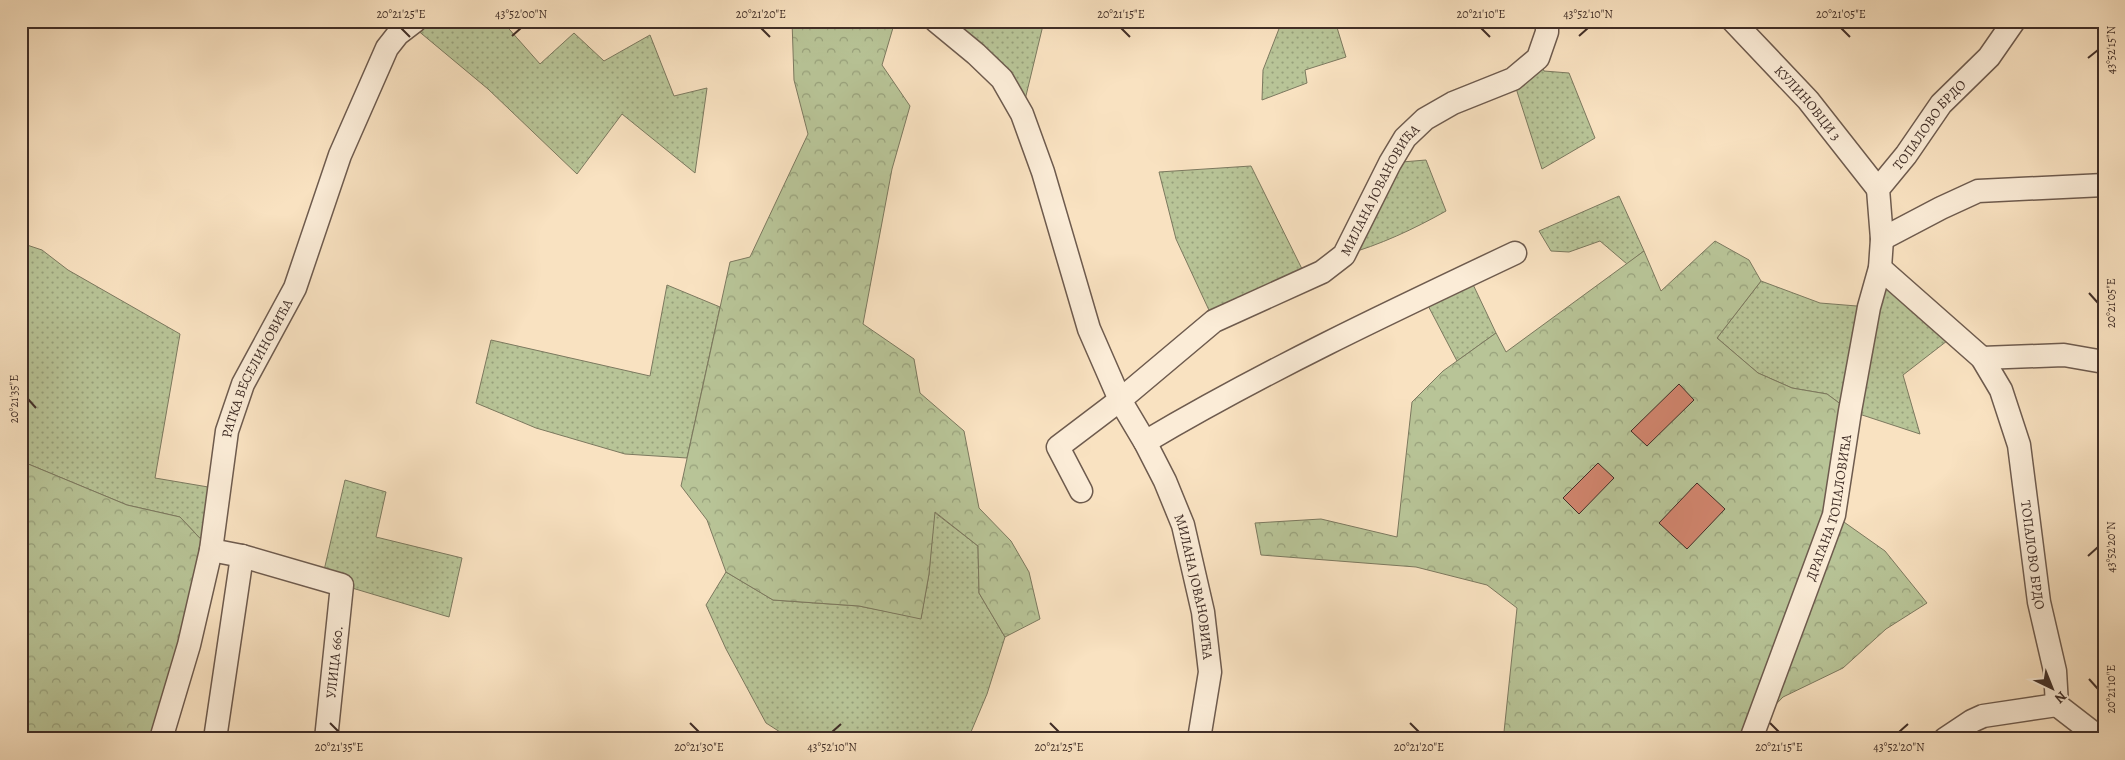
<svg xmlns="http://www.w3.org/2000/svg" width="2125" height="760" viewBox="0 0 2125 760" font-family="Alegreya,serif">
	<defs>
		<pattern id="grass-dots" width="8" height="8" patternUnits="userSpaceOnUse" patternTransform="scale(1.25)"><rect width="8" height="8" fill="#b8c497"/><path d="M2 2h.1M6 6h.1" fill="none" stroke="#97a07b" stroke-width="1.8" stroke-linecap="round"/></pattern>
		<pattern id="forest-crowns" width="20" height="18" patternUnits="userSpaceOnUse" patternTransform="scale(1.25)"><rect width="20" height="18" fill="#b8c497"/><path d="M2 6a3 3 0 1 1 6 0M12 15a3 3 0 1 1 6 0" fill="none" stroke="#97a07b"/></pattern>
	</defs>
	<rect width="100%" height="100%" fill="#f9e2c1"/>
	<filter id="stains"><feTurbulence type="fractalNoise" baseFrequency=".004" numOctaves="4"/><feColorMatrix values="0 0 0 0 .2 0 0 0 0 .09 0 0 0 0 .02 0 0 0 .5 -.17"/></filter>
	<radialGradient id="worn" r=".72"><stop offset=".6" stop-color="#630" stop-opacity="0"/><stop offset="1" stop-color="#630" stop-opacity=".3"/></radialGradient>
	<path fill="url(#grass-dots)" stroke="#7c795f" d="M415,21h87l38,43 34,-31 30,28 46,-26 24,61 33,-8 -12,85 -73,-59 -45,60 -89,-85 -78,-65z
		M936,21h108l-20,83z
		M1282,21h53l11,36 -41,13 2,13 -45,17 1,-30z
		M1538,58l6,13 25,2 26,65 -53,31 -29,-90z
		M1426,160l20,51c-32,18 -66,34 -102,44l46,-92z
		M1251,166l56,113 -93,42 -38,-82 -17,-67z
		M1619,196l25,55 -17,13 -27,-23 -31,11 -18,-1 -12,-20z
		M21,243l21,7 26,20 112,64 -25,144 65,11 -9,61 -31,-33 -53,-12 -106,-44z
		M1880,268l76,66 -53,41 17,59 -70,-23 -23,-17 -35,-6 -34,-15 -41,-35 44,-57 59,22 49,4z
		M1469,276l27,57 -39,28 -33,-63z
		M667,285l53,22 -33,151 -62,-4 -89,-26 -60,-25 15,-63 159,36z
		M345,480l41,12 -10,45 86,21 -13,59 -127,-38z
		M934,512l44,34 1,47 26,44 -18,57 -19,45h-177l-25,-16 -40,-74 -20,-44 20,-33 47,28 86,6 62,12 8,-44z"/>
	<path fill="url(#forest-crowns)" stroke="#7c795f" d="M792,21h103l-13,44 28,41 -18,63 -29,155 51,35 6,34 44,38 15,77 32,33 18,31 11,47 -35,18 -26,-44 -1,-47 -43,-34 -6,62 -8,45 -62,-13 -86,-6 -47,-28 -19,-52 -26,-34 49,-224 20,-5 58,-123 -14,-54z
		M1715,241l34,19 12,21 -44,57 41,35 34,15 35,6 23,17 -16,104 51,36 42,52 -41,26 -43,39 -60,29 -27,28 -5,14h-224l-23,-7 13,-124 -30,-23 -71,-18 -155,-12 -6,-32 66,-4 76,18 15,-135 31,-31 53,-38 10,19 138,-101 17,40z
		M21,461l106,44 53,12 31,33 -50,189h-140z"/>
	<path fill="#d1856e" stroke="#402e27" d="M1679,384l15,16 -47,46 -16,-15z
		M1598,463l16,15 -35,36 -16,-16z
		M1697,483l28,26 -38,40 -28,-26z"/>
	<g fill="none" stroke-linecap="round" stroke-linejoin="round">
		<g stroke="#6e5b4e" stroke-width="25">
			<g id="minor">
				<path id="s1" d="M936,21l40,33 26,25 20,35 21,58 46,157 31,71 25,42 20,39 18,44 20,87 7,60 -11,67"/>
				<path id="s2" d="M1733,21l75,79 70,89"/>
				<path d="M1882,239l59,-31 37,-17 126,-6"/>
				<path id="s3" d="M1880,268l102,90 19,32 18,55 20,157 16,69 2,34 44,34"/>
				<path d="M1982,358l82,-3 40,7"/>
				<path d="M1145,442c120,-71 245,-130 370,-189"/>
				<path id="s4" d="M1081,491l-23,-44 62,-47 94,-79 108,-49 22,-17 46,-92 15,-25 20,-19 28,-16 60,-24 25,-21 9,-26v-11"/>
				<path d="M211,550l31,6 100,29 -16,154"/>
				<path id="s5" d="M161,739l28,-94 22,-95 16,-119 16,-47 52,-96 45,-133 47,-107 11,-14 17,-13"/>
				<path d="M215,739l27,-183"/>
				<path id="s6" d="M1751,739l83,-224 16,-104 19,-104 11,-39 2,-29 -4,-50 28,-34 35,-51 48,-47 25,-36"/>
				<path d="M1945,739l27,-18 11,-5 74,-11"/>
			</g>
		</g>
		<use href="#minor" stroke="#fbecd7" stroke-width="22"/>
	</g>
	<path fill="none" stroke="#402e27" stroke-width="2" d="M401,28l9,9M761,28l9,9M1121,28l9,9M1481,28l9,9M1841,28l9,9M512,36l9,-8M1579,36l9,-8M2088,58l10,-8M2089,293l9,10M28,399l8,9M2088,556l10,-9M2089,679l9,10M330,723l9,9M690,723l9,9M1050,723l9,9M1410,723l9,9M1770,723l9,9M832,732l9,-8M1899,732l9,-8"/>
	<g text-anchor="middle" stroke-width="5" stroke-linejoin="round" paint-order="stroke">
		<g font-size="14" fill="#402e27" stroke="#fbecd7">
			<text dy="5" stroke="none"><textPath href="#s2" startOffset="111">КУЛИНОВЦИ 3</textPath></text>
			<text dy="5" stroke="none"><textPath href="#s6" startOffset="652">ТОПАЛОВО БРДО</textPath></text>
			<text dy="5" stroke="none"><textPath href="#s4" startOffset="471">МИЛАНА ЈОВАНОВИЋА</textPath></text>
			<text dy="5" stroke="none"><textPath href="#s5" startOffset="385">РАТКА ВЕСЕЛИНОВИЋА</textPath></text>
			<text dy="5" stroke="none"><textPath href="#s6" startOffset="245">ДРАГАНА ТОПАЛОВИЋА</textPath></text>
			<text dy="5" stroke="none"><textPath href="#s3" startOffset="342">ТОПАЛОВО БРДО</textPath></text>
			<text dy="5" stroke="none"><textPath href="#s1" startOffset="634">МИЛАНА ЈОВАНОВИЋА</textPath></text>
			<text transform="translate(334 662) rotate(-84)" y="5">УЛИЦА 660.</text>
		</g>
	</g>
	<rect width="2125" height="760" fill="none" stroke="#f9e2c1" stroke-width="55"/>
	<g transform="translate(2052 688) rotate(137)" stroke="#fbecd7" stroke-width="4" paint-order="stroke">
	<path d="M0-4L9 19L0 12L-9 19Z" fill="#402e27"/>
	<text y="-8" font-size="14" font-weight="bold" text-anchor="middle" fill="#402e27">N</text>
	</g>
	<rect x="28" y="28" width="2070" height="704" fill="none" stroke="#402e27" stroke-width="2"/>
	<g font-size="12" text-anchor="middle" fill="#402e27">
		<text x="401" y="18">20°21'25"E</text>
		<text x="521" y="18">43°52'00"N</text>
		<text x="761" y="18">20°21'20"E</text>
		<text x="1121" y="18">20°21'15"E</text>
		<text x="1481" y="18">20°21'10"E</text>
		<text x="1588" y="18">43°52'10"N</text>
		<text x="1841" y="18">20°21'05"E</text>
		<text transform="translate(2111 50) rotate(-90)" y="4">43°52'15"N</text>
		<text transform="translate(2111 303) rotate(-90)" y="4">20°21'05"E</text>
		<text transform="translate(14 399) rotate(-90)" y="4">20°21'35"E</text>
		<text transform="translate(2111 547) rotate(-90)" y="4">43°52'20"N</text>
		<text transform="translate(2111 689) rotate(-90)" y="4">20°21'10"E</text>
		<text x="339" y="751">20°21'35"E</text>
		<text x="699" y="751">20°21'30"E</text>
		<text x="832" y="751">43°52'10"N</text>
		<text x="1059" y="751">20°21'25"E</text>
		<text x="1419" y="751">20°21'20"E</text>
		<text x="1779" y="751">20°21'15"E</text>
		<text x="1899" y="751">43°52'20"N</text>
	</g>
	<rect width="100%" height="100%" filter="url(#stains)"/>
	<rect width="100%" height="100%" fill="url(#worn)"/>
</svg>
